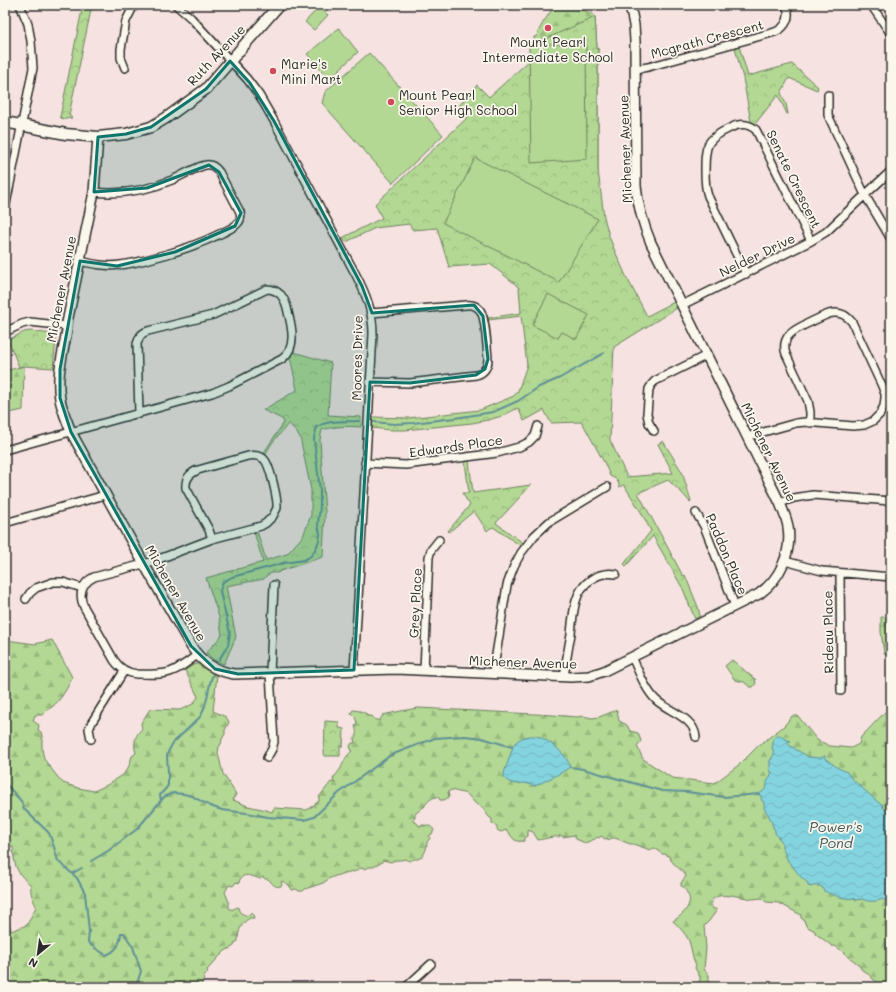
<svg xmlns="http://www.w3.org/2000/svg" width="896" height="992" viewBox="0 0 896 992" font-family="Mali,sans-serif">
	<defs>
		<pattern id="forest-firs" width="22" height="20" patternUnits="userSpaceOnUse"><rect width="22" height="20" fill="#b2d893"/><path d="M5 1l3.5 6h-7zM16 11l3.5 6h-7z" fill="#99ba7f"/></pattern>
		<pattern id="park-crowns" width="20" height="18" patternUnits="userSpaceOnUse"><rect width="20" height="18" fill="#b2d893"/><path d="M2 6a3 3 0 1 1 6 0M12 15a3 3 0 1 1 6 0" fill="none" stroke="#99ba7f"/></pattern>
		<pattern id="water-waves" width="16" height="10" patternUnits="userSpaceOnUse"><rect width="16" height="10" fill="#84d4df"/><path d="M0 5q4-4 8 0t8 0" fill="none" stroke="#72b6c0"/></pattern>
	</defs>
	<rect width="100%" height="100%" fill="#f6e2e0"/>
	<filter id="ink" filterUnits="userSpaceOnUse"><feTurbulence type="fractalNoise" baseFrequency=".025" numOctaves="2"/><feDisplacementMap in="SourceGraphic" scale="8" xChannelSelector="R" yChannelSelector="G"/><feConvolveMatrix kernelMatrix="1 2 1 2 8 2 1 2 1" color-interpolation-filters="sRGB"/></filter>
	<g filter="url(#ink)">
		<path fill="url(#forest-firs)" stroke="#6e825f" d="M554,5l19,1c2,3 6,6 10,4l10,4 2,3 2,31h1v127l-53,-134 -2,-3 -7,5 -2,-4v-2l3,-1c3,-12 12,-20 17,-31z
			M24,366l-1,44 -18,4v-43z
			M881,617l10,1v39l-7,-3 -3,-22z
			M5,639l1,1 29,4 17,-4 20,37c-3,9 -12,24 -20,30 -5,3 -6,3 -10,8h-7l-2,6 6,4 -1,5 3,2 1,4v13l2,10 12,16 7,8 15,5 16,3 13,-6 16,-10 6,-9 3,-10 4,-3c-3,-8 -1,-19 6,-24l-1,-6 9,-14 30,1 13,-6 5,-7 -13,-27 10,-6h4l18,11 -4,36 13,6 3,5 -4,8v4l-3,5 -1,5 -2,3 -1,6 5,21 13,20 -3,6 15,6 18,4 6,2 2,-4 33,2 12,-9v-4l12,-15 3,1 -1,-4c2,-4 6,-7 8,-11 3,-7 5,-12 11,-17l-2,-5 2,-3h3l-1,-4c3,-5 3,-7 1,-13l2,-3 -2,-6 -4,-4 2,-3 7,1 7,3v2h2l4,1 1,2 5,2 4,-6 18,-4 17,-3 135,7 24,2 6,-1 9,2 7,-1 18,-7 2,11 8,4 3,6 8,2 3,8 -4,5 6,13 29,19 43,5 25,-19 18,-18 26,-20 8,-10h6l19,24 13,6 21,2 8,-4 2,-7 25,-26 5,-8v284h-8l-2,-1 -5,-5 -3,-2 -7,-7 -4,-2 -4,-6 -13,-10 -3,-3 -7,-5h-3l-17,-13v-2l-9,-5 -2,-6 -3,-2v-3l-22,-12 -13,-1 -4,-4 -9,1 -22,-4 -1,1c-8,-1 -13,-1 -19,5l1,7 5,2 -8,11 -5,5 2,22 -2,21 5,6c-1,10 3,8 10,12h-27l8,-6v-4l-5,-9 1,-3c-4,-7 -4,-16 -7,-24 -3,-7 -10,-14 -16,-20 9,-5 22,-18 14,-28 -2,-4 -2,-6 -6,-7v-3l5,-7c-5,-8 -14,-11 -17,-20l-4,-2h-3l-6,-5 -3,-1 -3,2 -8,-3 -9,-3h-3l-15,-6h-3l-4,2 -1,-2 -2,1 -4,-3 -2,2 -2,-1 -2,2 -10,4 -9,-4 -2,-4 -11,2 -3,-2 -1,2c-4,-1 -15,2 -21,3l-5,-8 -5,-2v6l-3,2 -1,3c-12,2 -11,-5 -18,-11l-5,2 -4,-2v-4l-5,-3v-4l-3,-2 -7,-10 -7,-4 -8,-9 -16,-4 -3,2 1,5 -5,3h-4l-2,-3c-7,0 -11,5 -14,10l-2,1 -1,1 -6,5v4l-3,2 6,4 1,2c5,-2 12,-1 15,4l-2,4 -3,2 1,2 -2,3 -1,1c0,6 -2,14 -9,17 -1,0 -3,0 -4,0 -5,2 -4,3 -9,0 -5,2 -9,0 -14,3l-8,-2 -2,3 -8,4h-4l-5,2 -4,-1 -4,3 -3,1 -2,-1 -5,3 -2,-1 -14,5 -7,5 -18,6 -2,2h-4l-3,-2 -4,1 -3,-5 -7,-4 -1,1 1,2 -1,2c-8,2 -8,-3 -13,-7h-3l-2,-2 -3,2c-8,-3 -19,-8 -21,4l-3,-1 -3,4 -4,-1 -4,7 4,10v6c3,3 5,0 9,-1 1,7 4,6 9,9l5,-4 2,6h-4c-9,5 -12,13 -12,23l-3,2 -1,3 -9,5 -8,8 -10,11 1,3 -4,2c0,6 -2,9 -6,12h-193v-66l4,2 2,8 16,-6 9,-18c-3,-10 -6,-12 -5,-22 -15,-13 -17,-19 -18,-38l-8,-3z"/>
		<path fill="url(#park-crowns)" stroke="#6e825f" d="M83,5h9l-23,110 3,3 -7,1 -4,-1 -1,-1z
			M595,17l2,31h1v122l6,47 5,19 5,13 12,27 21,40 27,-14 3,6 -63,39 -4,93 17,37 46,-4 -15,-29 5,-3 19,31 9,29 -1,1 -8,-9 -14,-13 -30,13c15,27 30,55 45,83l2,-1 13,32 2,9 -5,3 -12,-30 -30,-53 -27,30 -2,-2 27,-33 -10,-19 -17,-27 -5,2v-3l-3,-5 -6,-3 -5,-12 -23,-42 -31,1 -7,-13 -20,11 -6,-13 -16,8 -14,4 -16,3 -67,7h-15l-18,-2 1,-11 35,1 72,-8 34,-14 4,-5 9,-26 -6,-49 -33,4v-2l33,-5 -2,-25 -5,-5 -24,-19 -41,3 -12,-39 -24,2 -4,-6 -34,4 -29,14 -4,-4 40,-20 -7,-14 93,-87 -10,-10 19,-22 12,12 41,-37 -1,-16 7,-1z
			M739,46l9,30 44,-12 26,23 -1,3 -28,-12 -8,15 5,11 2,10h-1l-9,-19 -23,29 -4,-2 -8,-44 -8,-30z
			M30,331l22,3 4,6 -3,28 -29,-2 -5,1 -11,-27 16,-8z
			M294,352l37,11 -3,52 33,2v10c-14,-1 -26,-1 -39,3l-2,10 5,73 -2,44 -43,14 -2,2c-6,-1 -11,1 -14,6l-38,7 10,51 -12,27 -9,-3 -9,-8 16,-18 -3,-18 -13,-39 57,-16 -9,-30 3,-1 9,29 21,-6 16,-18 8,-21v-25l-11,-53 -11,-14 -17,20 -7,12 -2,-1 21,-32 -2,-3 -19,-9 34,-20 -6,-29 -2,-2z
			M469,461l4,32 58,-8 -35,38 27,20 -2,3 -28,-19 -4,2 -2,2 -13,-20 -25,21 -1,-1 22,-26 -8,-12h7l-4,-31z
			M732,660l24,20 -1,1 1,2 -3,4h-3l-6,-5 -9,-2 -10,-14z
			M325,721l14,1v6l5,1 -1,17h-3v10h-16z"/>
		<path fill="#b2d893" stroke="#6e825f" d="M319,7l9,8 -14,15 -9,-8z
			M339,28l19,24 -29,27 -22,-25z
			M529,44h57l1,115 -56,4z
			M369,53l74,82 -50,48 -71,-80 3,-11z
			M475,158l123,61 -39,63 -116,-59z
			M548,294l41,21 -13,24 -14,-7 -4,6 -26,-13z"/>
		<path fill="url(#water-waves)" stroke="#609097" d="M777,735h3l3,3 8,3 -4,1 4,5h2c5,5 11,6 15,10l13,1 2,-1 1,-1h1v3l2,1 7,5 4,3 9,4 4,6 28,25 3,1 1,1 -1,1 5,6 4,2v84l-6,3 -3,-2c-5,3 -15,3 -19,0l-7,1 -2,-2c-9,2 -21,-3 -30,-7l-2,-4 -3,-2 -6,1 -2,1 -3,-1v-3l-7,-6 -13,-16 -6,-14v-5l-7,-9v-3l-1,-1 -4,-11 -6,-10v-6l-2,-1 -1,-4 -2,-3c5,-3 9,-6 8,-13l2,-2 3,-7 -2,-1v-11l2,-1v-2l2,-2 -1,-5 -1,-3 1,-2c-1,-3 1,-8 4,-10z
			M530,736c2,0 4,0 7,0 11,3 31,19 33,31l-11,7 -24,12 -10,-3 -9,1 -7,-2 -5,-4v-5l8,-23c1,-9 10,-13 18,-14z"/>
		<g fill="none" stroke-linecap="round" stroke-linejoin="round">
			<path stroke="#609097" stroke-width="2" d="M374,422l20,2 19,-1 42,-5 38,-6 25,-11 21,-14 21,-9 44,-25
				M219,660l9,-15 2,-12 -9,-37 -1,-5 3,-9 9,-5 52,-14 20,-3 7,-4 5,-8 3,-7 1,-7 -2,-10 2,-18v-15l-6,-52c0,-4 3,-9 2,-12 14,-8 27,-5 43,-6
				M570,767l13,2 79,22 25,1 37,5 35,-3
				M5,783l16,18 3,8 25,24 5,14 4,14 19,17 8,15 4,38 -1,11 7,6 11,7c11,-4 14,-11 15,-22h3l9,14 8,24 -5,16
				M161,800l-1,-5 7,-8 1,-2v-12l-1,-17 1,-4 5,-9 27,-26c9,-14 7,-29 13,-43
				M91,861l17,-10 29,-22 27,-32 9,-4 11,1 8,2 18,10 12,4 25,3 21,4 36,3 10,-3 25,-24 52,-38 44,-17 30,-2 17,2 30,9
				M73,873l9,-5"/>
			<g stroke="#2b2b2b" stroke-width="10">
				<path id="minor" d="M176,5l15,13 56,61 12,16 15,26 82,154c10,19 17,37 17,59l-19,336
					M871,5l20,29
					M125,68l-4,-10v-9l5,-28 8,-16
					M636,69l12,-2 127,-35c12,-5 16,-16 11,-27
					M828,95v20l37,80 26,44
					M5,209l28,-141 -2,-27 -3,-17 -8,-19
					M80,261c13,3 26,6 40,4 11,-1 22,-4 33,-7 24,-6 47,-14 69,-25 5,-3 12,-5 16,-10 3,-3 3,-7 2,-11l-21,-40c-3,-4 -7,-8 -13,-7 -8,1 -25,11 -34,15 -24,10 -52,15 -78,12
					M746,274l-38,-78c-3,-8 -3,-16 -3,-25 0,-26 1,-32 25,-43 10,-5 18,-5 26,2l55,111
					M682,305l129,-64 15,-9 39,-37 26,-24
					M5,332l17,-8 8,-2 37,4
					M370,382l40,1 66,-8c8,-2 12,-8 12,-16 -1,-11 -2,-41 -8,-49 -4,-5 -9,-6 -14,-5l-95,8
					M654,431l-5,-8 -2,-9 2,-25 3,-5 3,-3 52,-26
					M747,437l13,-4 36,-10 9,-1 48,4 11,-1 9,-4 7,-7 4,-8 1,-8v-4l-3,-8 -30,-64c-4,-5 -9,-9 -16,-9 -7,-1 -14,4 -21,7 -14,7 -36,13 -29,34l22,47 2,11v11
					M5,450l207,-57 17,-7 53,-27c15,-11 10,-32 6,-47 -1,-6 -3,-12 -7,-17 -4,-4 -9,-6 -14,-6l-54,26 -65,16c-7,2 -9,6 -11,13l2,70
					M365,463l41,2 91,-12 22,-6 10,-5 6,-6 3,-10
					M780,503l14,-5 19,-3 78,6
					M696,513l8,13 31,80
					M5,523l93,-26 8,-3
					M785,561l37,10 69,6
					M840,573l1,118
					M26,599l4,-6 6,-5 17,-6h10l19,6
					M197,655c-9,7 -20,16 -31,18 -9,2 -19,1 -29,1 -10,-1 -17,-5 -23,-14l-30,-53c-6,-13 -2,-24 10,-30l57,-15 61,-23 49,-13 5,-3 7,-7 4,-8v-5c-1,-9 -7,-38 -13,-44 -5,-4 -10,-4 -16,-3l-50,14c-8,3 -13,9 -12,18l23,42 3,9
					M632,657c7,15 13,32 24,43 13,12 38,17 40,37
					M424,670l5,-113 2,-7 8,-10
					M493,674l14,-89 7,-19 7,-13 13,-17 15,-14 58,-35
					M564,677c2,-14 4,-28 7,-43 1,-11 2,-23 5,-33 5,-18 21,-30 40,-27
					M91,739l-2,-10 3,-7 32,-51
					M267,758l5,-9 2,-7 -4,-69 4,-88
					M406,987l25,-23"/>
			</g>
			<g stroke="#2b2b2b" stroke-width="12">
				<path id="tertiary" d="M98,137l-4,55 -26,126c-1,4 -1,8 -1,12 -4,24 -11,45 -7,69 2,11 7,22 11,33l73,132 47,82c10,16 24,25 43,28l162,-5 175,8 18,-1 15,-5 155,-77c21,-15 33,-41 29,-67 -1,-8 -5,-16 -8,-24l-129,-260c-8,-19 -13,-36 -15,-57l-1,-145 -1,-16 -4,-20"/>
			</g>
			<g stroke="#2b2b2b" stroke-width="13">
				<path id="secondary" d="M5,122l61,12 32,3 28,-3 25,-7 15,-9 40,-29 73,-84"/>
			</g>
			<use href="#minor" stroke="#fbf7ec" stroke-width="7"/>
			<use href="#tertiary" stroke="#fbf7ec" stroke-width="9"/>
			<use href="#secondary" stroke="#fbf7ec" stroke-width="10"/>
		</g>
	</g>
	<path fill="#0f766e" fill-opacity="0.2" stroke="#0f766e" stroke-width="3" stroke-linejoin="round" d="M230,61l20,22 24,38 88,165 10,27 102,-8 9,11 5,43 -3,10 -9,6 -66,8 -40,-1 -16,288 -116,4 -23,-5 -24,-23 -120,-214 -11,-34v-29l20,-108 37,5 58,-14 60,-26 6,-13 -22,-41 -10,-7 -62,23 -53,4 4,-55 28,-3 25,-7 55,-38z"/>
	<g fill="#d1495b" stroke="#fbf7ec" stroke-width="1.5">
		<circle cx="548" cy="28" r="4"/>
		<circle cx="273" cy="71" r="4"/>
		<circle cx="391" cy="102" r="4"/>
	</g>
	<g text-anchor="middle" stroke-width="3.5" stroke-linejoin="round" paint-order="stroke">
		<g font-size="13" fill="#2b2b2b" stroke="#fbf7ec">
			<text transform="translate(707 39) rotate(-15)" y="5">Mcgrath Crescent</text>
			<text transform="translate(216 55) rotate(-47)" y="5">Ruth Avenue</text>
			<text transform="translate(625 149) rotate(-92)" y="5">Michener Avenue</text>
			<text transform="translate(794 179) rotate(64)" y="5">Senate Crescent</text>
			<text transform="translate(757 255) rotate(-26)" y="5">Nelder Drive</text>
			<text transform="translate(61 289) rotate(-79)" y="5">Michener Avenue</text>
			<text transform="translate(357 358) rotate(-89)" y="5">Moores Drive</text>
			<text transform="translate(456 446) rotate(-8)" y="5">Edwards Place</text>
			<text transform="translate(769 452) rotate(64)" y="5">Michener Avenue</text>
			<text transform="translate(727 554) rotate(67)" y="5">Paddon Place</text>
			<text transform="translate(176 593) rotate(60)" y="5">Michener Avenue</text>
			<text transform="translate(415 603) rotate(-87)" y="5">Grey Place</text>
			<text transform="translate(828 632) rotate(-91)" y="5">Rideau Place</text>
			<text transform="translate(523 662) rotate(2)" y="5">Michener Avenue</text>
		</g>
		<g font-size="13" fill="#2b2b2b" stroke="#fbf7ec" text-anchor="start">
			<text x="548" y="47" text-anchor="middle">Mount Pearl<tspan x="548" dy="15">Intermediate School</tspan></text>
			<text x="281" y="69">Marie's<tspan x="281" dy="15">Mini Mart</tspan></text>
			<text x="399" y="100">Mount Pearl<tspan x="399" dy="15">Senior High School</tspan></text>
		</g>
		<g font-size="14" font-style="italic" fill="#415558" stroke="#fbf7ec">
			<text x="836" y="832">Power's<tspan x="836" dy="16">Pond</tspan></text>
		</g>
	</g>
	<rect width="896" height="992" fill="none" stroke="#fbf7ec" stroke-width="20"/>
	<rect x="10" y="10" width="876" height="972" fill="none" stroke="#2b2b2b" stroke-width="1.5" filter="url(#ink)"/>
	<g transform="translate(38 954) rotate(209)" stroke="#fbf7ec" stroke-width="3" paint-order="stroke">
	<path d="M0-3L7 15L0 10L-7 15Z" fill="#2b2b2b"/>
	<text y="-6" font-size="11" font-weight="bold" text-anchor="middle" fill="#2b2b2b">N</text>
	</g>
</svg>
